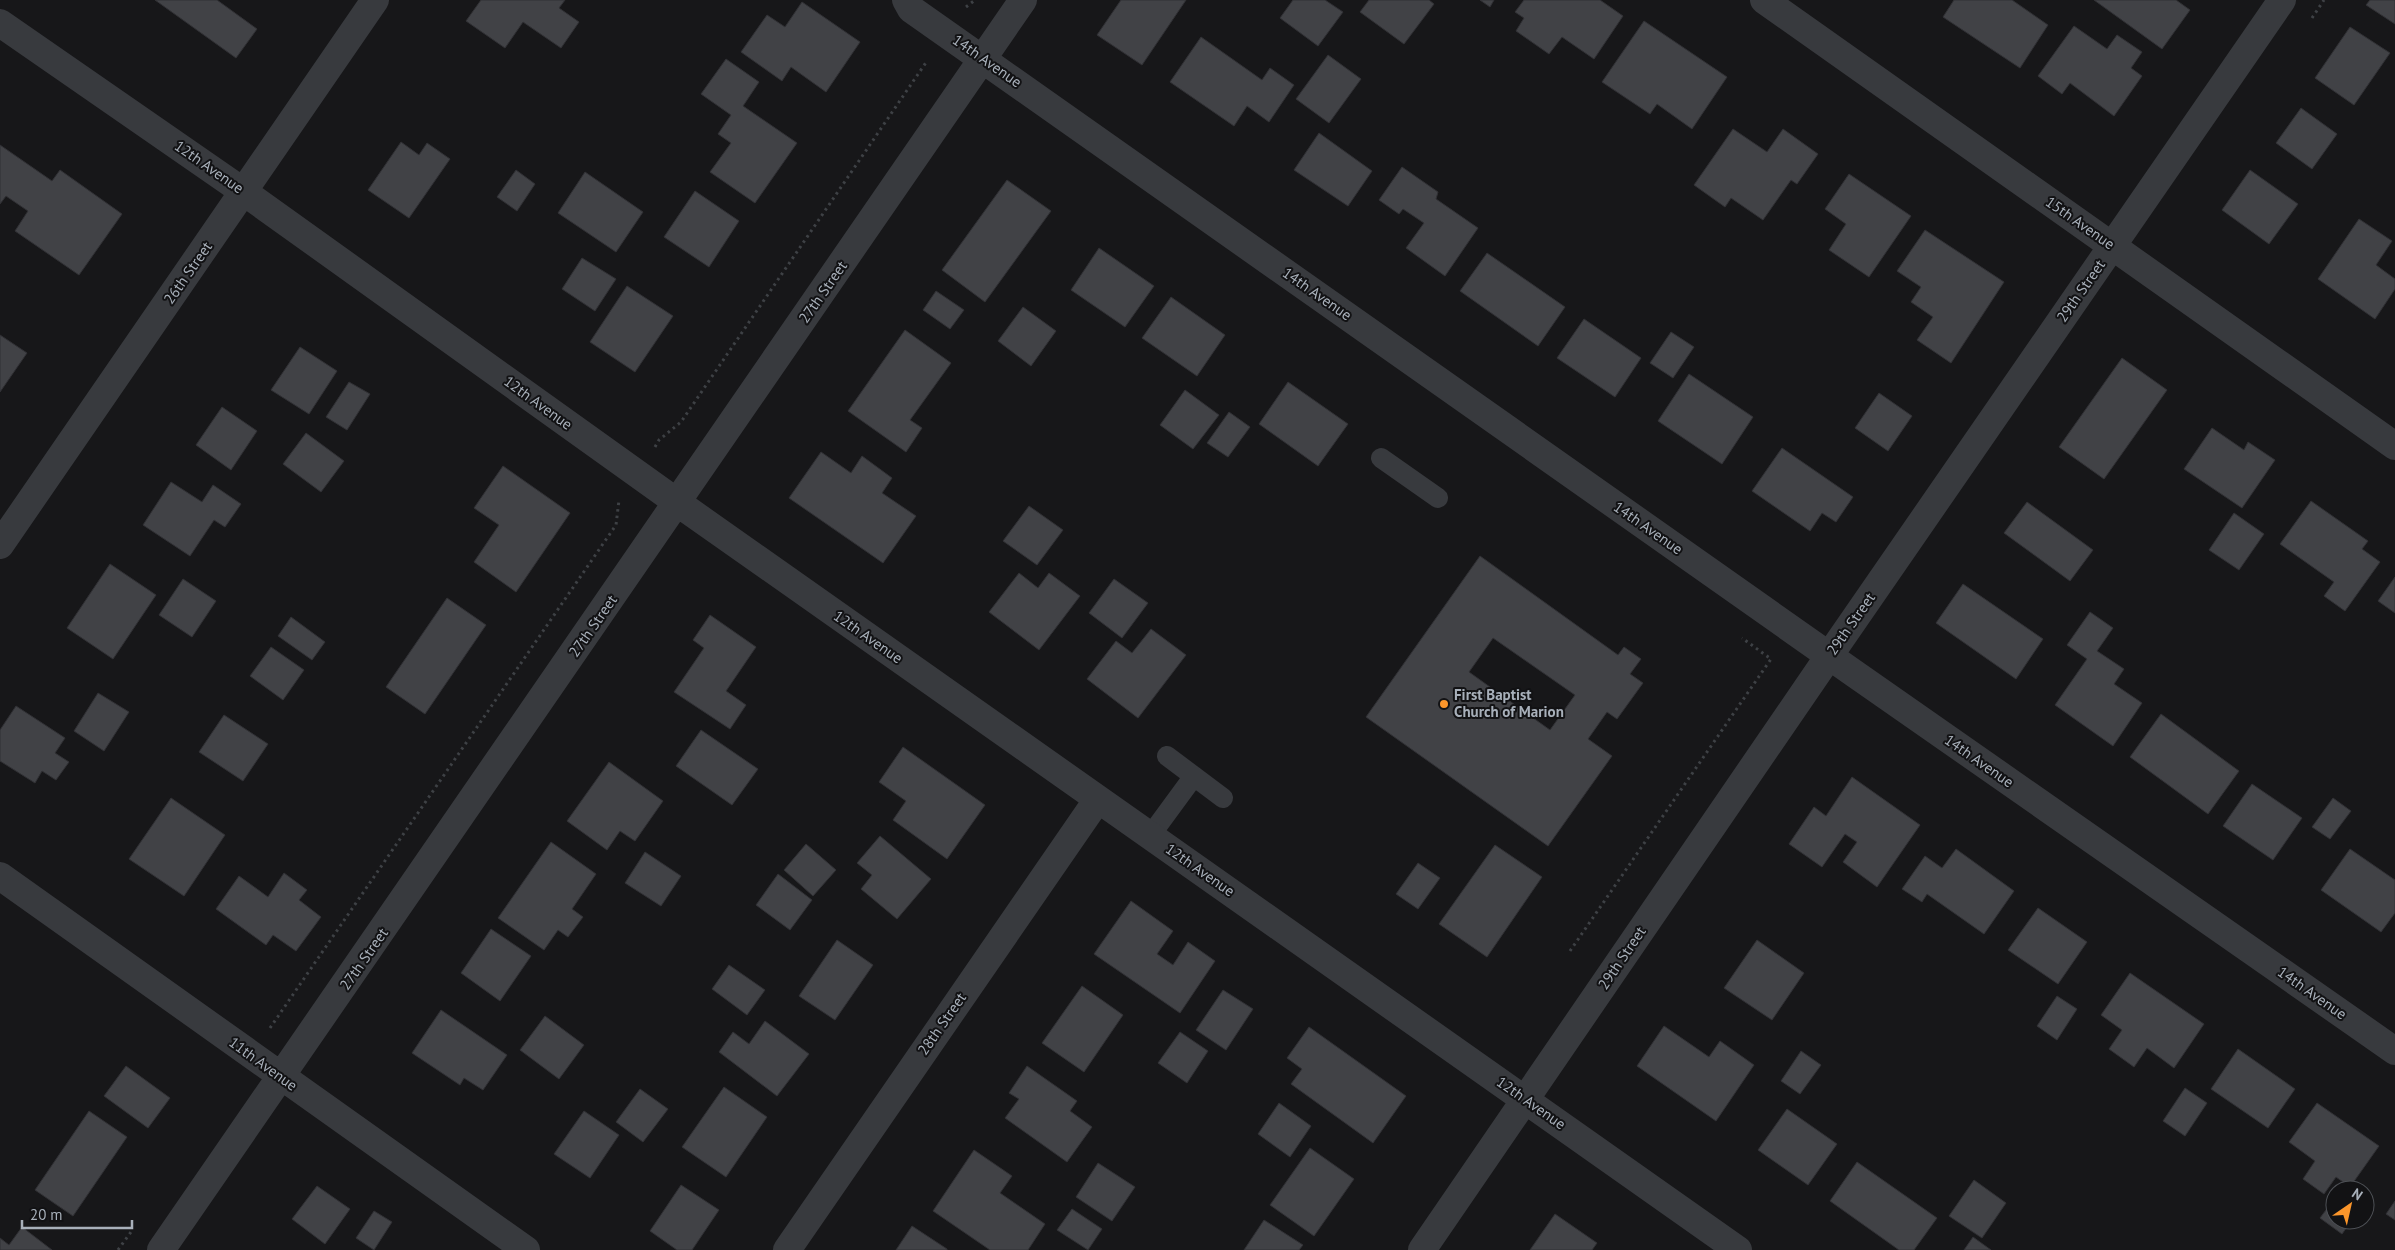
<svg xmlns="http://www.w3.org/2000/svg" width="2395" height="1250" viewBox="0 0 2395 1250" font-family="'PT Sans',sans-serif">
	<rect width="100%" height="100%" fill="#171719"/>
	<path fill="#414246" stroke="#313135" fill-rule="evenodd" d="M155,0h62l40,29 -21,29z
		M481,0h84l-6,8 20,14 -18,26 -38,-26 -18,26 -39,-27z
		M1121,0h65l-44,65 -45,-30z
		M1293,0h32l18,12 -25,34 -38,-28z
		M1369,0h60l5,4 -30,40 -44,-32z
		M1480,0h14l-4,7z
		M1524,0h76l23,16 -29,43 -32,-22 -13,17 -33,-23 8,-13 -9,-6z
		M1954,0h58l36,25 -28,43 -77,-51z
		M2094,0h82l14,10 -28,39z
		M2370,0h25v24l-29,-19z
		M802,2l58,40 -34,50 -35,-25 -9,14 -41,-29 26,-37 18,12z
		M1644,21l83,56 -35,52 -35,-25 -7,10 -48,-32z
		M2074,26l33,23 10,-14 25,17 -11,16 11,8 -28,40 -44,-33 -8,11 -24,-18z
		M2350,27l40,26 -36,52 -39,-27z
		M1201,37l61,43 8,-12 24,17 -25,37 -22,-16 -13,20 -64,-44z
		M1328,55l33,24 -32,44 -33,-24z
		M726,59l33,23 -16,24 54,37 -42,60 -45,-31 21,-29 -13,-9 13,-19 -30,-21z
		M2301,108l36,26 -25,35 -36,-26z
		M1733,129l34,23 16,-23 35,25 -21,30 -6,-4 -28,40 -32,-22 -6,9 -31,-22z
		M1319,133l53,38 -24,35 -54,-36z
		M401,142l18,13 8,-12 23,16 -41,59 -41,-28z
		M0,145l52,36 8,-11 62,44 -43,61 -64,-44 13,-20 -22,-15 -6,8z
		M1402,167l36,25 -2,7 42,29 -33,48 -39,-28 18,-25 -21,-14 -4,5 -20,-14z
		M516,170l19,14 -18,27 -20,-14z
		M2250,170l48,34 -29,40 -47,-34z
		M585,172l58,40 -27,40 -58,-39z
		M1849,174l62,42 -42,61 -40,-27 17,-26 -21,-15z
		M1007,180l44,31 -66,91 -43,-32z
		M695,191l44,30 -30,46 -45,-30z
		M2359,219l33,22 -16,24 19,14v10l-20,30 -57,-40z
		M1925,230l79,52 -53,81 -34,-23 16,-23 -22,-15 10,-15 -24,-16z
		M1099,248l55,38 -29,41 -54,-37z
		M1487,253l78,54 -27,39 -78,-55z
		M582,258l34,21 -21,32 -33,-22z
		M627,286l46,30 -38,56 -45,-30z
		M936,291l28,19 -14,19 -27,-19z
		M1171,297l54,38 -28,41 -55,-38z
		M1023,307l33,24 -25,35 -33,-25z
		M1584,319l57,39 -26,39 -58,-39z
		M905,330l46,33 -41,57 12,8 -16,24 -58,-41z
		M1671,332l23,15 -21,31 -23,-15z
		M0,335l27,18 -27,39z
		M300,347l37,24 -28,43 -38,-24z
		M2122,358l45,32 -63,89 -45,-32z
		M1689,374l64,43 -31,47 -64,-43z
		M349,382l21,12 -23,36 -21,-13z
		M1288,382l60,42 -30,42 -59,-42z
		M1185,390l34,25 -26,34 -33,-24z
		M1879,393l33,23 -24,35 -33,-23z
		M222,407l35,24 -26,39 -35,-25z
		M1229,412l21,15 -22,30 -21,-14z
		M2212,428l32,22 4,-8 27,18 -33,48 -58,-39z
		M306,433l38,28 -23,31 -38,-28z
		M1782,448l71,49 -17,25 -14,-9 -12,18 -58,-40z
		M821,452l30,21 11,-17 30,22 -10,15 34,23 -33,47 -94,-65z
		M503,466l67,47 -54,79 -42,-30 25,-37 -25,-17z
		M171,482l31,20 11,-17 28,19 -16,23 -11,-7 -24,36 -47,-31z
		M2311,501l57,40 -6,8 18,13 -35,49 -21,-15 10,-14 -54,-38z
		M2027,502l66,48 -23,31 -66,-48z
		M1029,506l34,24 -26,35 -34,-24z
		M2234,513l30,21 -25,36 -30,-20z
		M1480,556l138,99 6,-8 17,12 -11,15 13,9 -26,36 -10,-7 -19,27 24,17 -64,90 -182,-129zM1493,638l82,57 -25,35 -81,-58z
		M110,564l46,31 -43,64 -46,-31z
		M1019,573l19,15 11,-15 31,23 -41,54 -50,-38z
		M2395,577v36l-17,-12z
		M183,579l33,22 -24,36 -33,-22z
		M1114,579l34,24 -26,35 -33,-25z
		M1963,584l80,55 -27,40 -80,-56z
		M447,598l39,27 -61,89 -39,-27z
		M2090,612l23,16 -16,23 27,18 -10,15 28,19 -29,43 -58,-41 32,-46 -20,-14z
		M710,615l46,32 -30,44 20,14 -16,24 -56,-37 30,-44 -11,-8z
		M291,617l34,25 -13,18 -34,-24z
		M1151,629l35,26 -48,63 -51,-39 29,-38 16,12z
		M271,647l33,23 -21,30 -33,-24z
		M98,693l31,19 -25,39 -30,-20z
		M16,706l49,32 -10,15 14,9 -13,18 -14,-9 -7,12 -35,-22v-31z
		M2161,714l78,57 -31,43 -78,-57z
		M224,715l44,29 -25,37 -44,-29z
		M701,730l57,39 -26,36 -56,-39z
		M903,747l82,58 -38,54 -54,-39 13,-19 -27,-19z
		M609,762l54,39 -28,40 -15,-10 -13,19 -40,-29z
		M1852,777l68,48 -43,62 -34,-25 14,-20 -12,-8 -23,33 -33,-23 25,-37 12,9z
		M2252,784l50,34 -29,42 -50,-34z
		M171,798l54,37 -41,61 -55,-37z
		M2333,798l18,13 -21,28 -18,-12z
		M880,836l51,43 -34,40 -36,-30 11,-14 -15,-12z
		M551,842l45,32 -24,35 11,8 -15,20 -10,-7 -14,20 -46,-32z
		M806,844l30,26 -23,26 -29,-26z
		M1495,845l47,32 -55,80 -48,-33z
		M1956,849l58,42 -30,43 -57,-40 -5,8 -20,-13 23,-33 17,12z
		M2350,849l45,31v33l-14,19 -60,-42z
		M645,852l36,24 -20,30 -36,-23z
		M1418,863l22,15 -22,31 -22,-15z
		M284,873l23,17 -8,10 22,17 -25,34 -23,-16 -7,10 -50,-36 23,-33 29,21z
		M778,874l34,26 -22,30 -34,-25z
		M1131,901l42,30 -16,23 16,11 15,-23 27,19 -35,52 -86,-59z
		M2038,908l49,34 -29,42 -50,-34z
		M491,929l40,27 -31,45 -39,-28z
		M837,940l36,25 -38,55 -36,-24z
		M1757,940l47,33 -32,47 -48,-32z
		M729,965l36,25 -18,25 -35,-26z
		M2130,973l74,51 -30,44 -27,-20 -13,19 -25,-18 13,-19 -21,-15z
		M1082,986l41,29 -39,57 -42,-29z
		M1223,990l30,19 -27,41 -30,-20z
		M2057,996l20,13 -20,31 -20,-14z
		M441,1010l66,45 -24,35 -19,-12 -4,7 -48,-32z
		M545,1016l39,29 -25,34 -39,-29z
		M765,1021l44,33 -32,42 -58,-44 14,-20 16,12z
		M1664,1026l45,31 11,-16 34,24 -38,56 -79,-55z
		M1309,1027l97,69 -33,47 -82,-59 11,-15 -15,-11z
		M1180,1032l28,19 -21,32 -29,-20z
		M2238,1049l57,40 -27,39 -57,-39z
		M1801,1051l20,14 -21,29 -19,-13z
		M126,1066l44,32 -22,30 -44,-32z
		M1027,1066l50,35 -7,10 22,16 -25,35 -62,-44 14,-19 -10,-6z
		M724,1087l43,30 -41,60 -44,-30z
		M2185,1088l22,15 -22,33 -22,-15z
		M640,1089l28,20 -25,33 -27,-20z
		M1279,1103l32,23 -21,31 -32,-23z
		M2317,1103l62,43 -29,41 -14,-10 -12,17 -21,-15 12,-18 -26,-19z
		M1787,1109l50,35 -29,41 -50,-35z
		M89,1111l38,26 -54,79 -38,-26z
		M584,1111l35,24 -29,43 -36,-24z
		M1310,1148l44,31 -40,57 -44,-31z
		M974,1150l38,26 -12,17 45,31 -17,26h-38l-57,-39z
		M1857,1162l80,56 -23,32h-15l-69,-49z
		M1098,1163l37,24 -23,34 -36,-24z
		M1974,1180l32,23 -24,35 -33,-22z
		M681,1185l38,25 -27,40h-15l-27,-19z
		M317,1186l33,23 -25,35 -33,-25z
		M2335,1198v22h17l-10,14 -22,-16z
		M2395,1201v19l-9,-6z
		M1072,1209l30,20 -14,21 -31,-20z
		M374,1211l18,11 -18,28 -18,-12z
		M1555,1214l42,29 -5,7h-62z
		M1264,1220l39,25 -4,5h-55z
		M912,1226l35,23v1h-51z
		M22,1227l30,23h-52v-12l9,7z
		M1973,1237l18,13h-27z"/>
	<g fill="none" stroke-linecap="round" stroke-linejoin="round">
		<path stroke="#3e4145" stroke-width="3" stroke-dasharray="2.5 4" stroke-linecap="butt" d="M966,7l9,-7
			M2312,18l12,-18
			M655,447l4,-7 22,-18 246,-361
			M1570,951l201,-292 -29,-21
			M270,1028l346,-503 3,-25
			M118,1250l13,-18"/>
		<path stroke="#383a3e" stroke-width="20" d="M1381,458l57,40
			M1167,756l56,42
			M1150,836l44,-60"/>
		<path stroke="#383a3e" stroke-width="28" d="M906,0l5,9 944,665 540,377
			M1764,0l631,446
			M0,23l244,169 434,311 1060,747
			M0,545l375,-545
			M0,876l526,374
			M161,1250l862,-1250
			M787,1250l311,-451
			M1422,1250l407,-594 453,-656"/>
	</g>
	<circle fill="#fc962b" stroke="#121214" stroke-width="2" cx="1444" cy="704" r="5"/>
	<g text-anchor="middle" stroke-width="4" stroke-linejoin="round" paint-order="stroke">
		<g font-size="15" fill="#a8b0ba" stroke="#121214">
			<text transform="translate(987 61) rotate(35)" y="5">14th Avenue</text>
			<text transform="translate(209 167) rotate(35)" y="5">12th Avenue</text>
			<text transform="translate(2080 223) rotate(35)" y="5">15th Avenue</text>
			<text transform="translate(188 273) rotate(-55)" y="5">26th Street</text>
			<text transform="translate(2081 291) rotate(-55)" y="5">29th Street</text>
			<text transform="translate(823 292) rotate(-55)" y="5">27th Street</text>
			<text transform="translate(1317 294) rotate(35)" y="5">14th Avenue</text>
			<text transform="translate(538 403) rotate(36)" y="5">12th Avenue</text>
			<text transform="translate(1648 528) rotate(35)" y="5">14th Avenue</text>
			<text transform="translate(1851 624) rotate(-55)" y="5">29th Street</text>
			<text transform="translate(593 626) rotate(-55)" y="5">27th Street</text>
			<text transform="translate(868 637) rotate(35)" y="5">12th Avenue</text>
			<text transform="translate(1979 761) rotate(35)" y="5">14th Avenue</text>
			<text transform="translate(1200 870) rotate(35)" y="5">12th Avenue</text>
			<text transform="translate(1622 958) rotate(-56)" y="5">29th Street</text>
			<text transform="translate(364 959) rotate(-55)" y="5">27th Street</text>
			<text transform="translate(2312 993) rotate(35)" y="5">14th Avenue</text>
			<text transform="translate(942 1024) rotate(-55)" y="5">28th Street</text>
			<text transform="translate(263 1064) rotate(36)" y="5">11th Avenue</text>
			<text transform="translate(1531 1103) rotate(35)" y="5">12th Avenue</text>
		</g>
		<g font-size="15" font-weight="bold" fill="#a8b0ba" stroke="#121214" text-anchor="start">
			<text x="1454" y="700">First Baptist<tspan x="1454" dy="17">Church of Marion</tspan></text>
		</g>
	</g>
	<g transform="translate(2350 1205) rotate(34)"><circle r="24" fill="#121214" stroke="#4e5156"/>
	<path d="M0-4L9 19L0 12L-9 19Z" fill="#fc962b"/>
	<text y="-8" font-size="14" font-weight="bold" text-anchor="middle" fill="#a8b0ba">N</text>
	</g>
	<path d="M22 1220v8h110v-8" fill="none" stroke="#a8b0ba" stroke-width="2.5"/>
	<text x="30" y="1220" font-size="15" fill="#a8b0ba" stroke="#121214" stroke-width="4" paint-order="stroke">20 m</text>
</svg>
